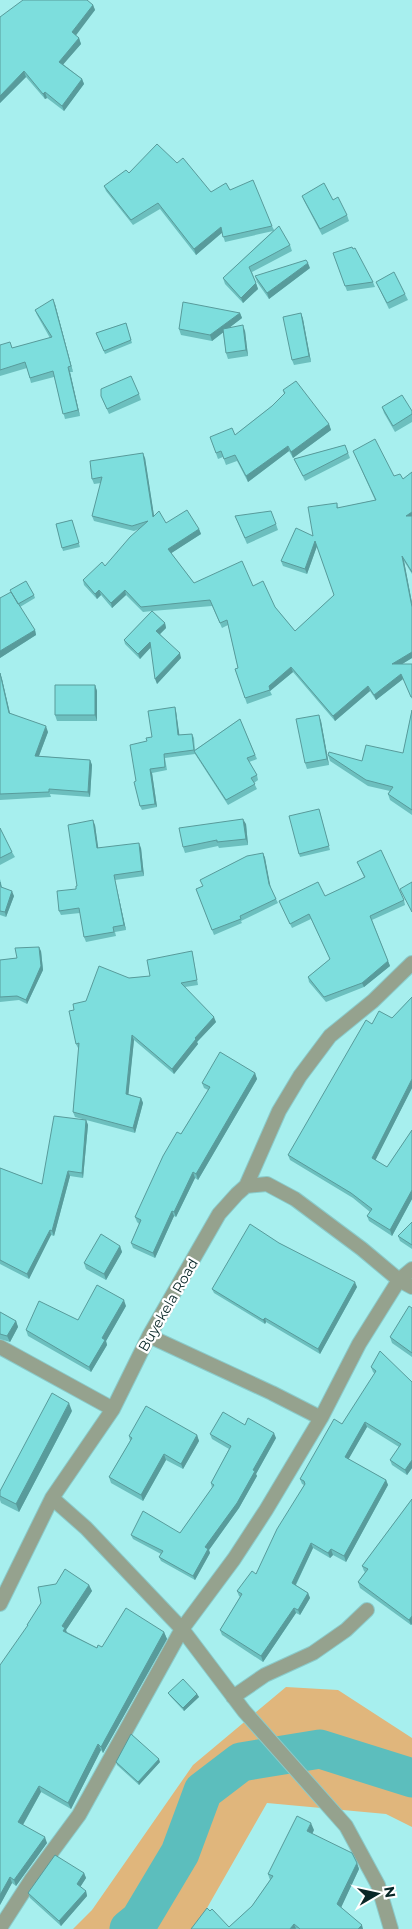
<svg xmlns="http://www.w3.org/2000/svg" width="412" height="1929" viewBox="0 0 412 1929" font-family="Montserrat,sans-serif">
	<rect width="100%" height="100%" fill="#a7efee"/>
	<path fill="#e0b67c" d="M286,1687l52,3 74,48v89l-26,-13 -119,-11 -72,126h-122l19,-19 101,-145z"/>
	<g fill="none" stroke-linecap="round" stroke-linejoin="round">
		<path stroke="#5cbebd" stroke-width="39" d="M129,1929l11,-9 40,-67 23,-62 38,-29 79,-13 92,29"/>
		<g stroke="#8acbca" stroke-width="16">
			<path id="minor" d="M246,1186l33,-75 21,-35 30,-40 43,-35 39,-38
				M149,1336l123,57 49,25
				M0,1347l113,62
				M52,1498l34,30 96,101 62,82 102,115 32,59 13,44
				M0,1604l52,-106 61,-89 36,-73 70,-122 18,-20 9,-8 21,-2 28,15 67,50 37,31 13,7
				M233,1697l32,-22 48,-22 33,-23 21,-20
				M0,1928l31,-48 48,-65 103,-186 52,-70 32,-49 55,-92 38,-74 40,-64 13,-11"/>
		</g>
		<use href="#minor" stroke="#95a28e" stroke-width="14"/>
	</g>
	<path fill="#6cbfbe" d="M93,5l2,5 -20,25 4,3 2,6 -18,20 19,15 2,5 -20,27 -17,-13 -2,1 -19,-22 -26,26v-86z
		M177,163l34,29 19,-2 42,36 2,4 16,15 2,6 -40,21 6,17 -15,14 -18,-19 -2,-6 50,-47 -48,11 -3,-10 -26,23 -36,-46 -27,16 -27,-34 -2,-5 25,-13z
		M302,196l31,4 14,15 2,6 -27,14 -18,-34z
		M353,249l20,33 2,5 -28,4 -14,-38z
		M310,268l-41,31 -12,-17 -2,-6z
		M376,282l29,12 3,6 -19,9z
		M55,304l18,68h-3l10,44 -15,3 -11,-42 -23,6 -4,-15 -27,8v-31l12,3 38,-10 -13,-23 -2,-5z
		M240,313l2,5 -12,9 15,4 3,25 -20,3 -2,-6 -3,-21 -11,9 -31,-6 -2,-6z
		M301,313l2,6 8,43 -17,3 -2,-5z
		M126,323l6,20 -27,11 -9,-21z
		M283,390l46,34 2,6 -38,28 -4,-7 -41,31 -11,-21 -11,4 -3,-8 -5,2 -8,-22 25,-2 37,-29 12,-12z
		M139,394l2,6 -32,14 -8,-18z
		M382,407l30,4v11l-17,10 -11,-19z
		M345,445l5,13 -45,23 -11,-22z
		M353,451l41,25 9,3 9,-7v102l-8,-13 8,42v55l-10,6h10v35l-9,-20 -27,21 -6,-9 -35,30 -42,-49 -23,19 2,4 -25,9 -12,-35 3,-1 -10,-43 -6,3 -10,-22 -60,5 13,12 1,5 -6,6 21,24 -24,26 -6,-37 -11,12 -15,-15 -1,-4 28,-29 -9,1 -17,-17 -14,13 -11,-13 -4,4 -13,-14 -1,-5 22,-14 34,-37 -5,2 -40,-10 -2,-5 9,-33 -7,1 -2,-5 53,-21 9,58 12,7 33,6 2,5 -30,19 23,30 59,3 22,21 20,24 39,-36 -17,-49 -10,28 -24,-8 -2,-5 32,-25 24,-33 1,5 37,-8z
		M235,516l41,8 2,6 -31,14z
		M72,520l8,27 -17,4 -7,-27z
		M34,595l1,3 -15,9 15,23 1,5 -36,23v-60z
		M0,673l2,6 8,34 38,19 -9,24 51,4 2,5 -2,32 -40,-3 1,3 -51,3z
		M95,685l2,6v30h-40l-2,-6z
		M175,707l1,4 3,24 13,-1 2,4 1,12 45,-31 17,40 -8,3 8,13 1,5 -4,3 3,6 -29,16 -33,-51 -30,4 2,12 -15,3 5,34 -15,3 -2,-4 -4,-25 11,-40 5,-4z
		M412,710v105l-22,-15 -2,-6 2,-3 -22,-5 -38,-25 -2,-6 34,6 41,-8z
		M321,721l8,44 -22,4 -2,-6z
		M320,812l10,38 -30,7 -1,-3z
		M246,824l2,21 -29,3 -1,-2 -33,7 -2,-6z
		M95,825l3,23h43l3,28 -29,4 11,50 -11,2 1,4 -30,6 -2,-5 -4,-24 -19,2 -2,-4 17,-22z
		M0,828l12,24 3,5 -15,8z
		M263,853l2,5 5,29 8,16 -37,18 1,2 -28,12 -18,-46 7,-3z
		M357,862l47,38 1,5 -33,15 18,46 -26,21 -38,15 -17,-20 -1,-5 22,-18 -19,-40 -19,9 -13,-27 46,-5 32,-15 7,-4z
		M0,879l2,8 12,9 -8,21 -6,-2z
		M41,951l2,19 -16,34 -8,-4 -19,2v-42l17,-2z
		M192,951l1,5 5,29 -13,2 31,35 -19,20 1,2 -24,30 -40,-34 -6,54 13,4 2,5 -8,30 -60,-16 -2,-5 6,-64h-1l-2,-4 -2,-34 12,-9 43,-23 21,-2z
		M412,997v91l-37,72 12,7 25,-37v69l-20,37 -23,-15 -2,-5 3,-4 -17,-14 -63,-38 -2,-5 84,-131 20,-6z
		M255,1073l2,6 -59,101 -3,-2 -19,39 -2,-1 -19,42 -22,-10 -2,-5 8,-19 -2,-2 -2,-5 46,-83 27,-44 -4,-2 -2,-5z
		M86,1120l2,5 -5,53 -13,-2 -16,60 -3,-1 -22,44 -29,-15v-96l42,16z
		M412,1222v27l-12,-8 -2,-5z
		M279,1243l78,44 -37,67 -54,-32 -1,2 -51,-31 -2,-4z
		M120,1246l2,6 -16,28 -20,-11 -2,-6z
		M126,1306l-20,35 1,4 -16,27 -63,-36 -2,-6 52,-10z
		M412,1308v49l-20,-14 -2,-6z
		M0,1312l16,9 2,6 -8,15 -10,-3z
		M371,1367l41,15v86l-5,7 -15,-10 -2,-5 9,-13 -32,-20 -19,32 38,21 2,5 -42,77 -13,-7 -3,3 -17,-10 -17,37 12,8 2,5 -10,17 -4,-2 -33,49 -41,-27 -2,-5 20,-33 -1,-1 -2,-5 19,-17 48,-89 -2,-1 -2,-5 42,-55 33,-50 -2,-2z
		M72,1411l-53,101 -18,-9 -1,-3v-9z
		M245,1425l31,13 -20,36 1,2 -18,32 -30,42 1,3 -15,27 -34,-19 -2,-4 2,-3 -28,-15 -2,-4 49,-2 32,-45 -1,-5 18,-34 -17,-10 -2,-5z
		M197,1435l2,6 -16,28 -17,-9 -23,41 -32,-18 -2,-6 21,-36 -1,-5z
		M412,1499v125l-1,1 -51,-37 -2,-6 7,-10 -1,-1 -2,-5z
		M89,1585l3,6 -26,39 1,2 30,16 67,-16 3,7 -64,114 -2,-3 -30,59 -30,-17 -18,33 24,18 -31,43 -4,-3 -12,22 28,-279 -1,-1z
		M168,1693l29,1 2,3 -15,14 -14,-15z
		M116,1762h44l-21,23 -22,-20z
		M314,1830l-2,4 45,29 2,6 -18,38 22,22h-172l38,-2 23,-21 18,-26 -2,-6z
		M84,1873l2,5 -6,9 6,4 1,5 -26,30 -31,-28 -2,-5z"/>
	<path fill="#589b9b" d="M93,5l2,5 -21,28 -2,-6z
		M79,38l2,6 -20,23 -2,-5z
		M24,71l2,6 -26,26v-7z
		M82,79l2,5 -20,27 -2,-5z
		M45,92l2,6 -2,1 -2,-5z
		M221,227l2,5 -27,23 -2,-6z
		M308,263l2,5 -41,31 -2,-6z
		M256,283l2,6 -15,14 -2,-5z
		M53,299l2,5 18,68 -2,-6z
		M240,313l2,5 -30,23 -2,-6z
		M301,313l2,6 8,43 -2,-6z
		M243,325l2,6 3,25 -2,-6z
		M68,367l2,5 10,44 -2,-6z
		M329,424l2,6 -38,28 -2,-6z
		M288,446l1,5 -41,31 -2,-6z
		M143,453l2,5 10,64 -2,-5z
		M412,512v6l-6,-2z
		M199,529l2,5 -31,20 -2,-5z
		M315,541l2,5 -10,28 -2,-5z
		M402,556l2,5 8,42v4z
		M99,590l2,5 -4,4 -2,-5z
		M125,590l1,5 -14,13 -1,-5z
		M165,623l1,5 -8,8 -2,-5z
		M35,630l1,5 -36,23v-7z
		M150,642l2,4 -12,13 -2,-5z
		M412,652v6l-18,11 -2,-5z
		M180,653l1,5 -24,26 -2,-5z
		M291,667l2,5 -23,19 -1,-5z
		M0,673l2,6 9,39 -2,-5z
		M401,674l2,5 -27,21 -2,-5z
		M95,685l2,6v30l-2,-6z
		M368,686l2,5 -35,30 -2,-5z
		M175,707l1,4 4,28 -2,-4z
		M319,715l2,6 8,44 -2,-6z
		M46,726l2,6 -11,29 -2,-5z
		M90,760l2,5 -2,32 -2,-5z
		M150,769l2,4 5,34 -2,-3z
		M243,819l3,5 2,21 -2,-6z
		M93,820l2,5 4,28 -2,-5z
		M139,843l2,5 3,28 -2,-5z
		M263,853l2,5 6,31 -2,-5z
		M114,875l1,5 11,50 -2,-5z
		M12,891l2,5 -8,21 -1,-5z
		M39,947l2,4 2,19 -16,34 -1,-4z
		M388,961l2,5 -26,21 -2,-4z
		M214,1017l2,5 -19,20 1,2 -24,30 -2,-5 23,-31z
		M132,1035l2,5 -6,59 -2,-5z
		M255,1073l2,6 -59,101 -2,-6z
		M412,1079v9l-38,75 -2,-5z
		M141,1098l2,5 -8,30 -2,-5z
		M86,1120l2,5 -5,53 -1,-5z
		M68,1171l2,5 -16,60 -2,-5z
		M193,1172l2,6 -19,39 -2,-5z
		M412,1190v9l-20,37 -2,-6z
		M172,1211l2,5 -19,42 -2,-5z
		M50,1230l1,5 -22,44 -2,-5z
		M120,1246l2,6 -16,28 -2,-6z
		M355,1282l2,5 -37,67 -2,-5z
		M124,1300l2,6 -20,35 1,4 -16,27 -2,-5 13,-29z
		M265,1318l1,4 -1,2 -2,-4z
		M16,1321l2,6 -8,15 -3,-6z
		M69,1403l3,8 -53,101 -3,-8z
		M365,1422l2,5 -20,35 -2,-5z
		M274,1433l2,5 -20,36 1,2 -18,32 -30,42 1,3 -15,27 -2,-4 12,-29 48,-77z
		M197,1435l2,6 -16,28 -2,-5z
		M164,1454l2,6 -23,41 -2,-6z
		M412,1460v8l-5,7 -2,-5z
		M386,1480l2,5 -42,77 -2,-6z
		M311,1543l2,5 -19,40 -2,-5z
		M331,1549l2,6 -3,3 -2,-5z
		M89,1585l3,6 -26,39 1,4 -1,3 -4,-11z
		M308,1593l2,5 -10,17 -2,-5z
		M294,1608l2,5 -33,49 -2,-6z
		M412,1616v8l-1,1 -2,-5z
		M164,1632l3,7 -64,114 -2,-6z
		M197,1694l2,3 -15,14 -1,-3z
		M98,1744l3,6 -30,59 -3,-6z
		M159,1759l1,3 -21,23 -1,-3z
		M39,1786l2,6 -20,36 -3,-6z
		M311,1823l3,7 -4,8 -3,-7z
		M45,1837l2,6 -31,43 -2,-6z
		M357,1863l2,6 -19,41 -3,-6z
		M84,1873l2,5 -7,11 -2,-5z
		M10,1877l2,6 -12,22v-10z
		M86,1891l1,5 -26,30 -2,-5z
		M294,1924l2,5h-6z
		M362,1925l1,4h-5z"/>
	<path fill="#7ddedd" stroke="#589b9b" d="M23,0h64l6,5 -21,27 7,6 -20,24 23,17 -20,27 -17,-14 -2,2 -19,-23 -24,25v-79z
		M157,144l20,19 6,-5 28,34 15,-9 4,7 23,-10 19,46 -49,11 -2,-10 -27,22 -36,-46 -27,17 -27,-34 22,-16 3,3z
		M324,183l9,17 5,-3 9,18 -27,14 -18,-33z
		M279,226l11,19 -41,22 7,16 -15,15 -18,-20z
		M352,247l1,2 2,-1 18,34 -28,4 -12,-33z
		M306,260l2,3 -41,30 -12,-17z
		M394,272l11,22 -18,9 -11,-21z
		M53,299l18,67 -3,1 10,43 -15,4 -10,-43 -23,7 -5,-16 -25,8v-25l10,-3 2,6 40,-11 -17,-27z
		M183,302l57,11 -30,22 -31,-6z
		M301,313l8,43 -17,4 -9,-43z
		M126,323l5,17 -27,11 -8,-18z
		M243,325l3,25 -20,3 -3,-24z
		M131,376l8,18 -32,15 -6,-13v-7z
		M296,381l33,43 -38,28 -3,-6 -42,30 -11,-21 -11,4 -3,-8 -5,2 -6,-16 22,-9 3,7 37,-29 13,-13 -2,-3z
		M402,395l10,16v3l-19,12 -11,-19z
		M375,439l19,37 6,-2 3,5 9,-7v40l-6,4h6v56l-10,-16 10,51v45l-20,12h20v33h-1l-10,-23 -27,21 -6,-9 -35,30 -42,-49 -22,19 1,4 -25,8 -10,-29 3,-1 -11,-48 -7,3 -10,-23 -69,7 -16,-17 -14,13 -12,-13 -4,4 -12,-14 19,-18 3,4 25,-29 18,-16 -16,5 -40,-10 10,-39 -10,2 -2,-18 53,-8 10,64 6,-6 7,12 21,-13 12,19 -31,20 26,34 48,-22 11,25 10,-5 12,26 20,24 39,-36 -19,-54 -10,28 -24,-8 15,-33 17,8 -5,-29 29,-4v5l39,-8 -23,-49z
		M345,445l3,8 -45,23 -9,-17z
		M271,511l5,13 -31,14 -10,-22z
		M72,520l7,23 -17,5 -6,-24z
		M26,581l8,14 -16,9 -8,-14z
		M11,592l24,38 -35,21v-53z
		M152,611l13,12 -9,8 24,22 -25,26 -5,-37 -12,12 -14,-14z
		M0,673l9,40 37,13 -11,30 55,4 -2,32 -39,-3v3l-49,2z
		M55,685h40v30h-40z
		M175,707l3,28 14,-1 2,16 -30,4 1,13 -15,2 5,35 -15,2 -6,-24 2,-1 -6,-36 17,-4 -1,-3 6,-1 -4,-26z
		M412,710v100l-24,-16 5,-7 -27,-7 -38,-25 1,-3 33,9 4,-16 37,8z
		M319,715l8,44 -22,4 -9,-44z
		M240,719l15,36 -8,3 10,17 -6,3 4,6 -29,16 -32,-49z
		M319,809l10,37 -30,8 -10,-38z
		M243,819l3,20 -29,3v-2l-34,7 -4,-19z
		M93,820l4,28 42,-5 3,28 -28,4 10,50 -11,2 1,5 -30,5 -5,-29 -20,3 -2,-20 19,-2v-3h1l-9,-61z
		M0,828l12,24 -12,6z
		M381,850l23,50 -34,16 18,45 -26,22 -38,14 -16,-20 22,-18 -21,-45 -19,10 -11,-23 39,-19 7,14 32,-15 8,-4 -8,-15z
		M263,853l6,31 7,15 -36,17 1,3 -29,11 -16,-41 7,-3 -3,-6 47,-24z
		M0,882l1,5 11,4 -7,21 -5,-1z
		M412,882v30l-12,-23z
		M39,947l2,19 -15,34 -9,-4 -17,1v-37l17,-2 -2,-10z
		M192,951l5,29 -16,3 33,34 -19,21 1,1 -24,30 -40,-34 -6,59 15,4 -8,30 -60,-16 6,-69 -3,1 -7,-33 5,-1 -1,-6 13,-3 13,-35 30,12 21,-2 -3,-16z
		M412,997v82l-40,79 15,9 25,-37v60l-22,40 -23,-14 5,-7 -21,-16 -63,-38 78,-135 6,4 7,-13 13,7z
		M220,1052l35,21 -59,101 -3,-2 -19,40 -2,-1 -19,42 -22,-10 10,-23 -6,-3 28,-61 14,-24 4,2 29,-47 -8,-4z
		M54,1116l32,4 -4,53 -14,-2 -16,60 -2,-1 -23,44 -27,-14v-92l42,16z
		M412,1222v23l-14,-9z
		M250,1224l29,19 76,39 -37,67 -53,-31 -2,2 -51,-31z
		M101,1234l19,12 -16,28 -20,-11z
		M97,1285l27,15 -22,38 3,2 -16,27 -63,-37 13,-29 39,19z
		M409,1306l3,2v45l-22,-16z
		M0,1312l16,9 -9,15 -7,-2z
		M380,1351l32,31v78l-7,10 -15,-10 11,-16 -36,-22 -20,35 41,23 -42,76 -13,-7 -3,4 -17,-10 -19,40 16,10 -10,17 -4,-2 -33,48 -41,-26 22,-36 -5,-3 15,-20 4,3 21,-45 28,-45 -1,-3 -4,-2 34,-60 8,5 34,-53 -5,-4z
		M52,1393l17,10 -53,101 -16,-8v-5z
		M146,1406l51,29 -16,29 -17,-10 -23,41 -32,-18 23,-39 -3,-2z
		M223,1412l22,13 3,-7 26,15 -21,37 2,1 -18,32 -32,44 3,2 -15,27 -34,-19 4,-6 -32,-16 12,-24 37,22 34,-48 -3,-2 20,-37 -21,-12z
		M412,1499v117l-3,4 -51,-38 10,-13 -6,-3z
		M65,1569l24,16 -27,41 3,2 -2,3 34,17 1,-3 4,2 24,-39 38,24 -63,115 -3,-3 -30,59 -29,-17 -21,36 27,15 -31,43 -4,-3 -10,18v-230l28,-40h-1l14,-22 -3,-16 18,-3z
		M183,1679l14,15 -14,14 -15,-15z
		M131,1734l28,25 -21,23 -22,-20z
		M297,1816l14,7 -4,8 45,22 5,10 -20,41 25,21 -4,4h-58l-6,-5 -4,5h-99l16,-21 3,3 2,-2 17,18 23,-21 21,-30 -5,-2z
		M55,1855l29,18 -7,11 9,7 -27,30 -31,-28z"/>
	<g text-anchor="middle" stroke-width="4.5" stroke-linejoin="round" paint-order="stroke">
		<g font-size="14" fill="#082727" stroke="#fff">
			<text transform="translate(168 1305) rotate(-60)" y="5">Buyekela Road</text>
		</g>
	</g>
	<g transform="translate(377 1894) rotate(81)" stroke="#ffffff" stroke-width="4" paint-order="stroke">
	<path d="M0-4L9 19L0 12L-9 19Z" fill="#082727"/>
	<text y="-8" font-size="14" font-weight="bold" text-anchor="middle" fill="#082727">N</text>
	</g>
</svg>
